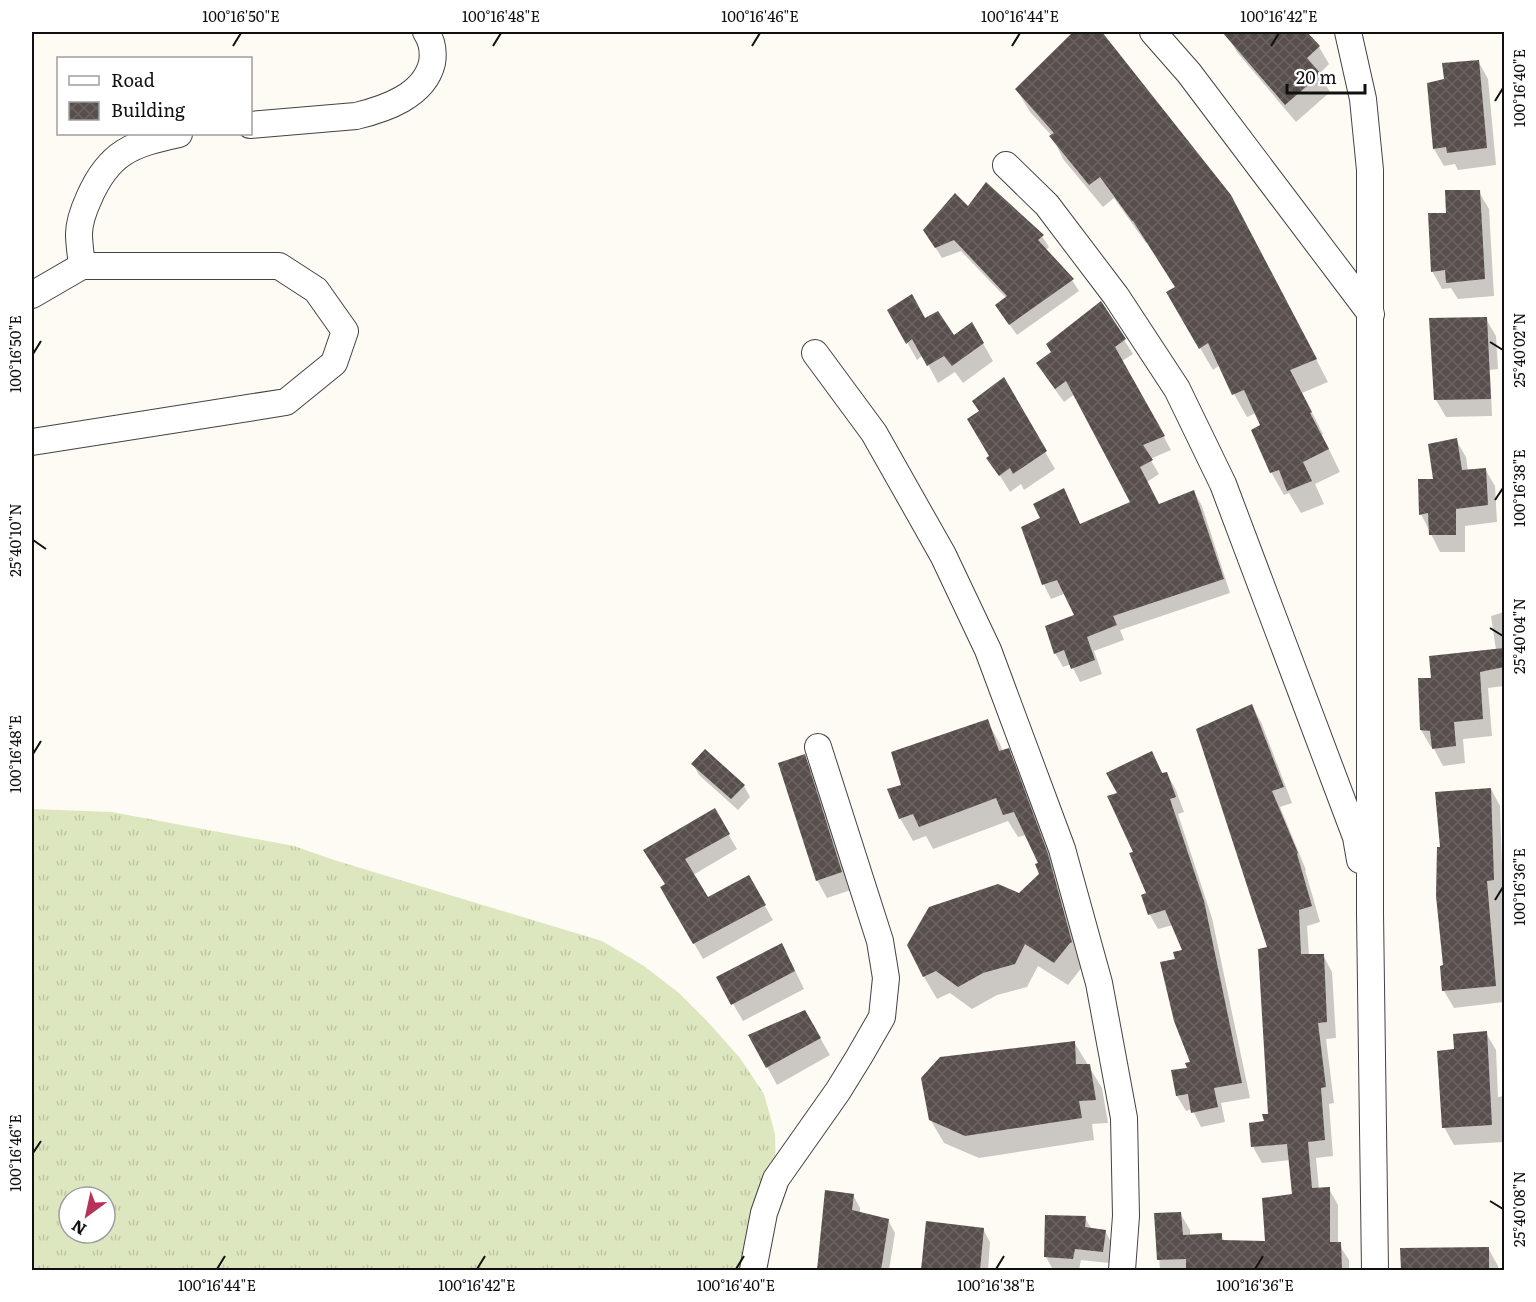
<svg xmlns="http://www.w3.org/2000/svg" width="1536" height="1302" viewBox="0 0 1536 1302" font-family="Literata,serif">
	<defs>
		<pattern id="grass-tufts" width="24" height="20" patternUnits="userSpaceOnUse" patternTransform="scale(1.5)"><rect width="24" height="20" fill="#dde7bf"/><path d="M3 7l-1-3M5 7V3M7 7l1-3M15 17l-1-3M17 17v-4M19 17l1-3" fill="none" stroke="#bdc5a3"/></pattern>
		<pattern id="building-cross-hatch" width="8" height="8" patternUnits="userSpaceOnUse" patternTransform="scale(1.5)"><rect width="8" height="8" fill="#584f4d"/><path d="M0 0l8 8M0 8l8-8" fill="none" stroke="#6b6462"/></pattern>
	</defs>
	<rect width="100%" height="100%" fill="#fefaf4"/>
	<path fill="url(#grass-tufts)" fill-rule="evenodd" d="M32,809l80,3 182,34 40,14 268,81 42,25 35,27 29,29 32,36 24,36 11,40 1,45 -14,91h-730zM69,1197h36v36h-36z"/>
	<path fill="#0003" d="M1075,32h25l130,164 13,23 85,163 -26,11 21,41 -1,1 18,37 -25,12 9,20 -23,9 -12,-20 -5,2 -13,-23 -9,-46 -6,-13 -9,4 -13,-23 -14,-29 -7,5 -45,-77 8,-5 -29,-46 -1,1 -32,-45 -11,9 -40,-48 -11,-23 -22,-24 -13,-22z
		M1231,32h74l14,15 10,17 -10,10 11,18 -34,30 -59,-70 -10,-17z
		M1478,61l10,18 8,86 -38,5 -3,-6 -11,2 -10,-17 12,-69z
		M1479,192l10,17 5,87 -36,3 -7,-11 -9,1 -10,-18 16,-57z
		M968,208l74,28 7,11 -4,4 27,29 7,11 -62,44 -13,-18 3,-18 -46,-48 -19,7 -10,-16z
		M1101,304l32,50 -11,7 49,89 -21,9 9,15 -12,8 12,23 35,-13 8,14 28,87 -110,37 4,10 -30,11 8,23 -22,8 -9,-18 -8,3 -8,-14 21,-37 -12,-22 -13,5 -7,-14 -21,-57 19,-9 21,-29 18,36 51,-23 -57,-109 -11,8 -18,-25 7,-24z
		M889,310l36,10 29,17 18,-13 21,37 -30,22 -8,-11 -17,11 -15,-28 -6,5z
		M1486,319l10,17 2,33 -8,1 2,46 -46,1 -10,-17z
		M1003,379l52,90 -31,21 -3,-6 -11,8 -21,-34 2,-1 -11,-45z
		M1456,440l10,17 2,14 17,-2 10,17 2,36 -32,4v26h-25l-19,-38 14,-33z
		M1504,612v74l-16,2 4,48 -29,3 2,24 -22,3 -10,-19h-2l-10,-17 11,-50 64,-30 -5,-34z
		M1252,706l9,16 31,81 -12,4 26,63h-1l15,52 -13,4 2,29h14l9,17 4,66 -10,1 8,64 -5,1 4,52 -17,2 3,31h10l9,16v38l11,17v10h-189l-4,-55 24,-2 10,17v6l31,-1 4,7h42l27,-47 -4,-35 -28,3 -9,-16 17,-32 -1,-166z
		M987,721l13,23 3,8 5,-2 13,23 39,105 23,88 -15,19 -30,-19 -11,21 -30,8 -25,14 -22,-16 -13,6 -13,-22 -15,-32 110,-50 22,-21 -1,-10 -14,-29 -8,2 -10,-16 -75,28 -7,-13 -13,5 -13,-23 3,-33z
		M705,751l39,35 6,11 -12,13 -39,-35 -6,-11z
		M1151,753l12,21 3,-1 9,15 9,24 -6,2 34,104 38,180 -29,5 4,19 -24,5 -9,-18 -6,2 -9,-15 15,-33 -15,-103 7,-9 -11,-26 -15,4 -8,-14 -7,-19 5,-2 -13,-41 -16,-60z
		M804,756l10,17 37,117 -24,8 -10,-18z
		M1491,789l9,17 2,61h2v105h-1l1,30 -50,6 -10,-17 1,-24 -3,-119z
		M714,810l23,39 -44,26 15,24 40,-22 25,43 -70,39 -41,-72 4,-2z
		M791,962l13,27 -61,32 -25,-43z
		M805,1012l25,43 -53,30 -27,-49z
		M1486,1033l10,17 2,47 6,-1v46l-50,3 -10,-18 12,-76z
		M1074,1042l28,46 6,35 -16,1 2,16 -115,18 -35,-15 -14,-24z
		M853,1195l7,13v6l28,6 7,13 -6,37h-75l1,-2 4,1z
		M1085,1218l7,12 13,1 6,11 -2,21 -28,-3 -2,10 -27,-2 -6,-11z
		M983,1229l7,13 -2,28h-57l-7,-12z
		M1488,1248l10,18v4h-95l-1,-1z"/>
	<path fill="url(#building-cross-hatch)" d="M1073,32h29l129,163 86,164 -27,11 22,42 -2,1 19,36 -26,13 9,19 -25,10 -8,-21 -9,3 -19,-43 9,-5 -16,-35 -12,5 -24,-52 -9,6 -33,-57 9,-5 -42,-66h-1l-32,-44 -11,8 -40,-49 5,-3 -39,-44z
		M1222,32h85l13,14 -13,12 14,16 -36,31z
		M1479,60l8,88 -40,5 -1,-6 -13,2 -6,-66 17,-4 -2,-16z
		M986,182l58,53 -6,5 36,39 -65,46 -14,-20 12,-9 -53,-56 -19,8 -12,-18 32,-37 13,13z
		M1445,190h35l5,89 -39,4 -1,-13 -14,2 -3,-59h18z
		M912,294l13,24 13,-7 16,24 18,-13 12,21 -32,23 -8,-10 -17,10 -15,-27 -6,5 -19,-34z
		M1101,301l25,38 -11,8 50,89 -22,9 10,15 -13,7 19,37 35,-14 30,89 -111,37 4,9 -30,12 8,23 -24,9 -7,-19 -10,4 -9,-28 29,-11 -17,-35 -15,5 -21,-58 19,-9 -7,-14 31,-16 16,36 50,-22 -64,-121 -11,8 -19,-26 15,-11 -5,-8z
		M1487,317l4,82 -57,1 -5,-82z
		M1004,377l43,74 -34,23 -3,-6 -11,8 -13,-18 3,-2 -22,-37 12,-8 -7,-10z
		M1457,438l5,32 24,-2 2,37 -32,4v26h-27l-1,-22 -9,2 -1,-36h15l-5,-35z
		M1504,648v19l-24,5 3,47 -29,3 2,24 -24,3 -2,-18 -10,-1 -2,-52h13l-2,-22z
		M1252,704l32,83 -12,4 26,62 -1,1 15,52 -13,4 2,44h23l3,68 -9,1 8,64 -5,1 4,52 -17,2 4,46 18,-1v55h11l1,28h-156v-11l-29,1 -3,-47 27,-1 2,23 39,-2v7l43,1 -3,-43 30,-4 -5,-50 -36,3 -2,-24 15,-2 -2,-7h6l-10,-165 9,-2 -71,-218z
		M988,719l11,32 10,-3 39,106 24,88 -2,1 -16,20 -29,-19 -10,20 -32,9 -25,14 -22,-16 -13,6 -16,-32 22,-38 69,-23 21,9 20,-19 -4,-10 3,-1 -24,-51 -11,3 -7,-17 -77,29 -6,-13 -14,5 -12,-30 14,-4 -10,-33z
		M705,749l40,36 -14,14 -40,-35z
		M1152,751l10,22 5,-1 9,25 -6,2 34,102 38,182 -28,5 4,19 -27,6 -3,-19 -12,2 -5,-26 16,-2 -2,-5 5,-1 -16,-41 -14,-59 15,-3 -2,-7 9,-2 -17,-40 -17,5 -7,-20 5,-2 -17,-40 4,-1 -26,-56 10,-3 -11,-20z
		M805,754l37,118 -26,9 -38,-118z
		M1491,788l3,92 -7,1 9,105 -54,5 -2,-25 3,-1 -7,-69 1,-49h3l-5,-55z
		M715,808l15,26 -45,25 23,38 41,-22 17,30 -73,39 -33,-57 5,-3 -22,-34z
		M782,943l13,28 -64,34 -15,-28z
		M805,1010l16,28 -55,30 -18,-33z
		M1487,1031l5,94 -50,3 -5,-77 17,-2 -1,-15z
		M1075,1041l1,23h14l6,36 -17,1 3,17 -117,18 -36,-16 -8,-42 19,-21z
		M825,1190l29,4 -2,16 37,9 -8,51h-64z
		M1045,1215l41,1 -1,11 21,3 -3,22 -28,-3 -2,10 -29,-2z
		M926,1221l58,7 -4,42h-59z
		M1489,1247v23h-88l-1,-22z"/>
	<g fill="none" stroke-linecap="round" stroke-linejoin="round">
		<g stroke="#434343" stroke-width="28">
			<path id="street" d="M1153,32l36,41 182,241
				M1348,32l15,67 7,71v744l5,356
				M250,125l106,-9c29,-7 68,-20 76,-53 2,-12 0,-22 -6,-31
				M1006,165l41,40 69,91 61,93 46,95 133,353 4,23
				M82,266c-1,-10 -3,-22 -3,-32 0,-13 5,-25 10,-36 20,-46 43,-54 90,-64
				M32,295l50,-29h197l37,24 29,41 -11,32 -48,39 -254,40
				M815,353l59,80 69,122 45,95 74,199 37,134 25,135 2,98 -4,54
				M753,1270l11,-57 12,-34 62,-88 21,-34 23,-40 4,-39 -6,-37 -62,-194"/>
		</g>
		<use href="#street" stroke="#fff" stroke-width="26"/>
	</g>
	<path fill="none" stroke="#101010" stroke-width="2" d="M233,46l8,-13M493,46l8,-13M752,46l8,-13M1012,46l8,-13M1271,46l8,-13M1495,101l8,-13M1490,342l13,8M33,354l8,-13M1495,500l8,-12M33,540l13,9M1490,628l13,8M33,754l8,-13M1495,900l8,-13M33,1153l8,-12M1490,1201l13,8M217,1269l8,-13M477,1269l8,-13M736,1269l8,-13M996,1269l8,-13M1255,1269l8,-13"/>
	<rect width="1536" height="1302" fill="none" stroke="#ffffff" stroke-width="66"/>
	<rect x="57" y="57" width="195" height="78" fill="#ffffff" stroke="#9f9f9f" stroke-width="1.5"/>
	<rect x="69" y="76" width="30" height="9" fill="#ffffff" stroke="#9f9f9f" stroke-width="1.5"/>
	<text x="111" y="87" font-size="18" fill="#101010">Road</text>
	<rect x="69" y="102" width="30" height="18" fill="url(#building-cross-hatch)" stroke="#9f9f9f" stroke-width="1.5"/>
	<text x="111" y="117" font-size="18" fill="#101010">Building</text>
	<g transform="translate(87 1215) rotate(213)"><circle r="28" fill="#ffffff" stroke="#9f9f9f" stroke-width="1.5"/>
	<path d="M0-4.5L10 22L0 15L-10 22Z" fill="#b63258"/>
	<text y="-9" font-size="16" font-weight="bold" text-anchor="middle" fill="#101010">N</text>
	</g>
	<path d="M1287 84v9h78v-9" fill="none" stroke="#101010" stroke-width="3"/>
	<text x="1296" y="84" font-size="18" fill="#101010" stroke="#ffffff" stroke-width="4.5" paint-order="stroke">20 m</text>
	<rect x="33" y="33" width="1470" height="1236" fill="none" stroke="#101010" stroke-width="2"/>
	<g font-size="15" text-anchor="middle" fill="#101010">
		<text x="241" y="22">100°16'50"E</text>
		<text x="501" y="22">100°16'48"E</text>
		<text x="760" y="22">100°16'46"E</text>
		<text x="1020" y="22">100°16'44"E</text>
		<text x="1279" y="22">100°16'42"E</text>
		<text transform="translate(1520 88) rotate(-90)" y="5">100°16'40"E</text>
		<text transform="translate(1520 350) rotate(-90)" y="5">25°40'02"N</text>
		<text transform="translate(16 354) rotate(-90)" y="5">100°16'50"E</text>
		<text transform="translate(1520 488) rotate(-90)" y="5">100°16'38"E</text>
		<text transform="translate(16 540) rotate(-90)" y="5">25°40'10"N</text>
		<text transform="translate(1520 636) rotate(-90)" y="5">25°40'04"N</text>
		<text transform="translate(16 754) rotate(-90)" y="5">100°16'48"E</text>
		<text transform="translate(1520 887) rotate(-90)" y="5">100°16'36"E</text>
		<text transform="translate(16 1153) rotate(-90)" y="5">100°16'46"E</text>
		<text transform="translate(1520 1209) rotate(-90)" y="5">25°40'08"N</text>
		<text x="217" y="1291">100°16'44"E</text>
		<text x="477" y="1291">100°16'42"E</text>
		<text x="736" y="1291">100°16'40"E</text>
		<text x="996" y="1291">100°16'38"E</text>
		<text x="1255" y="1291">100°16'36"E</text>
	</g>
</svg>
